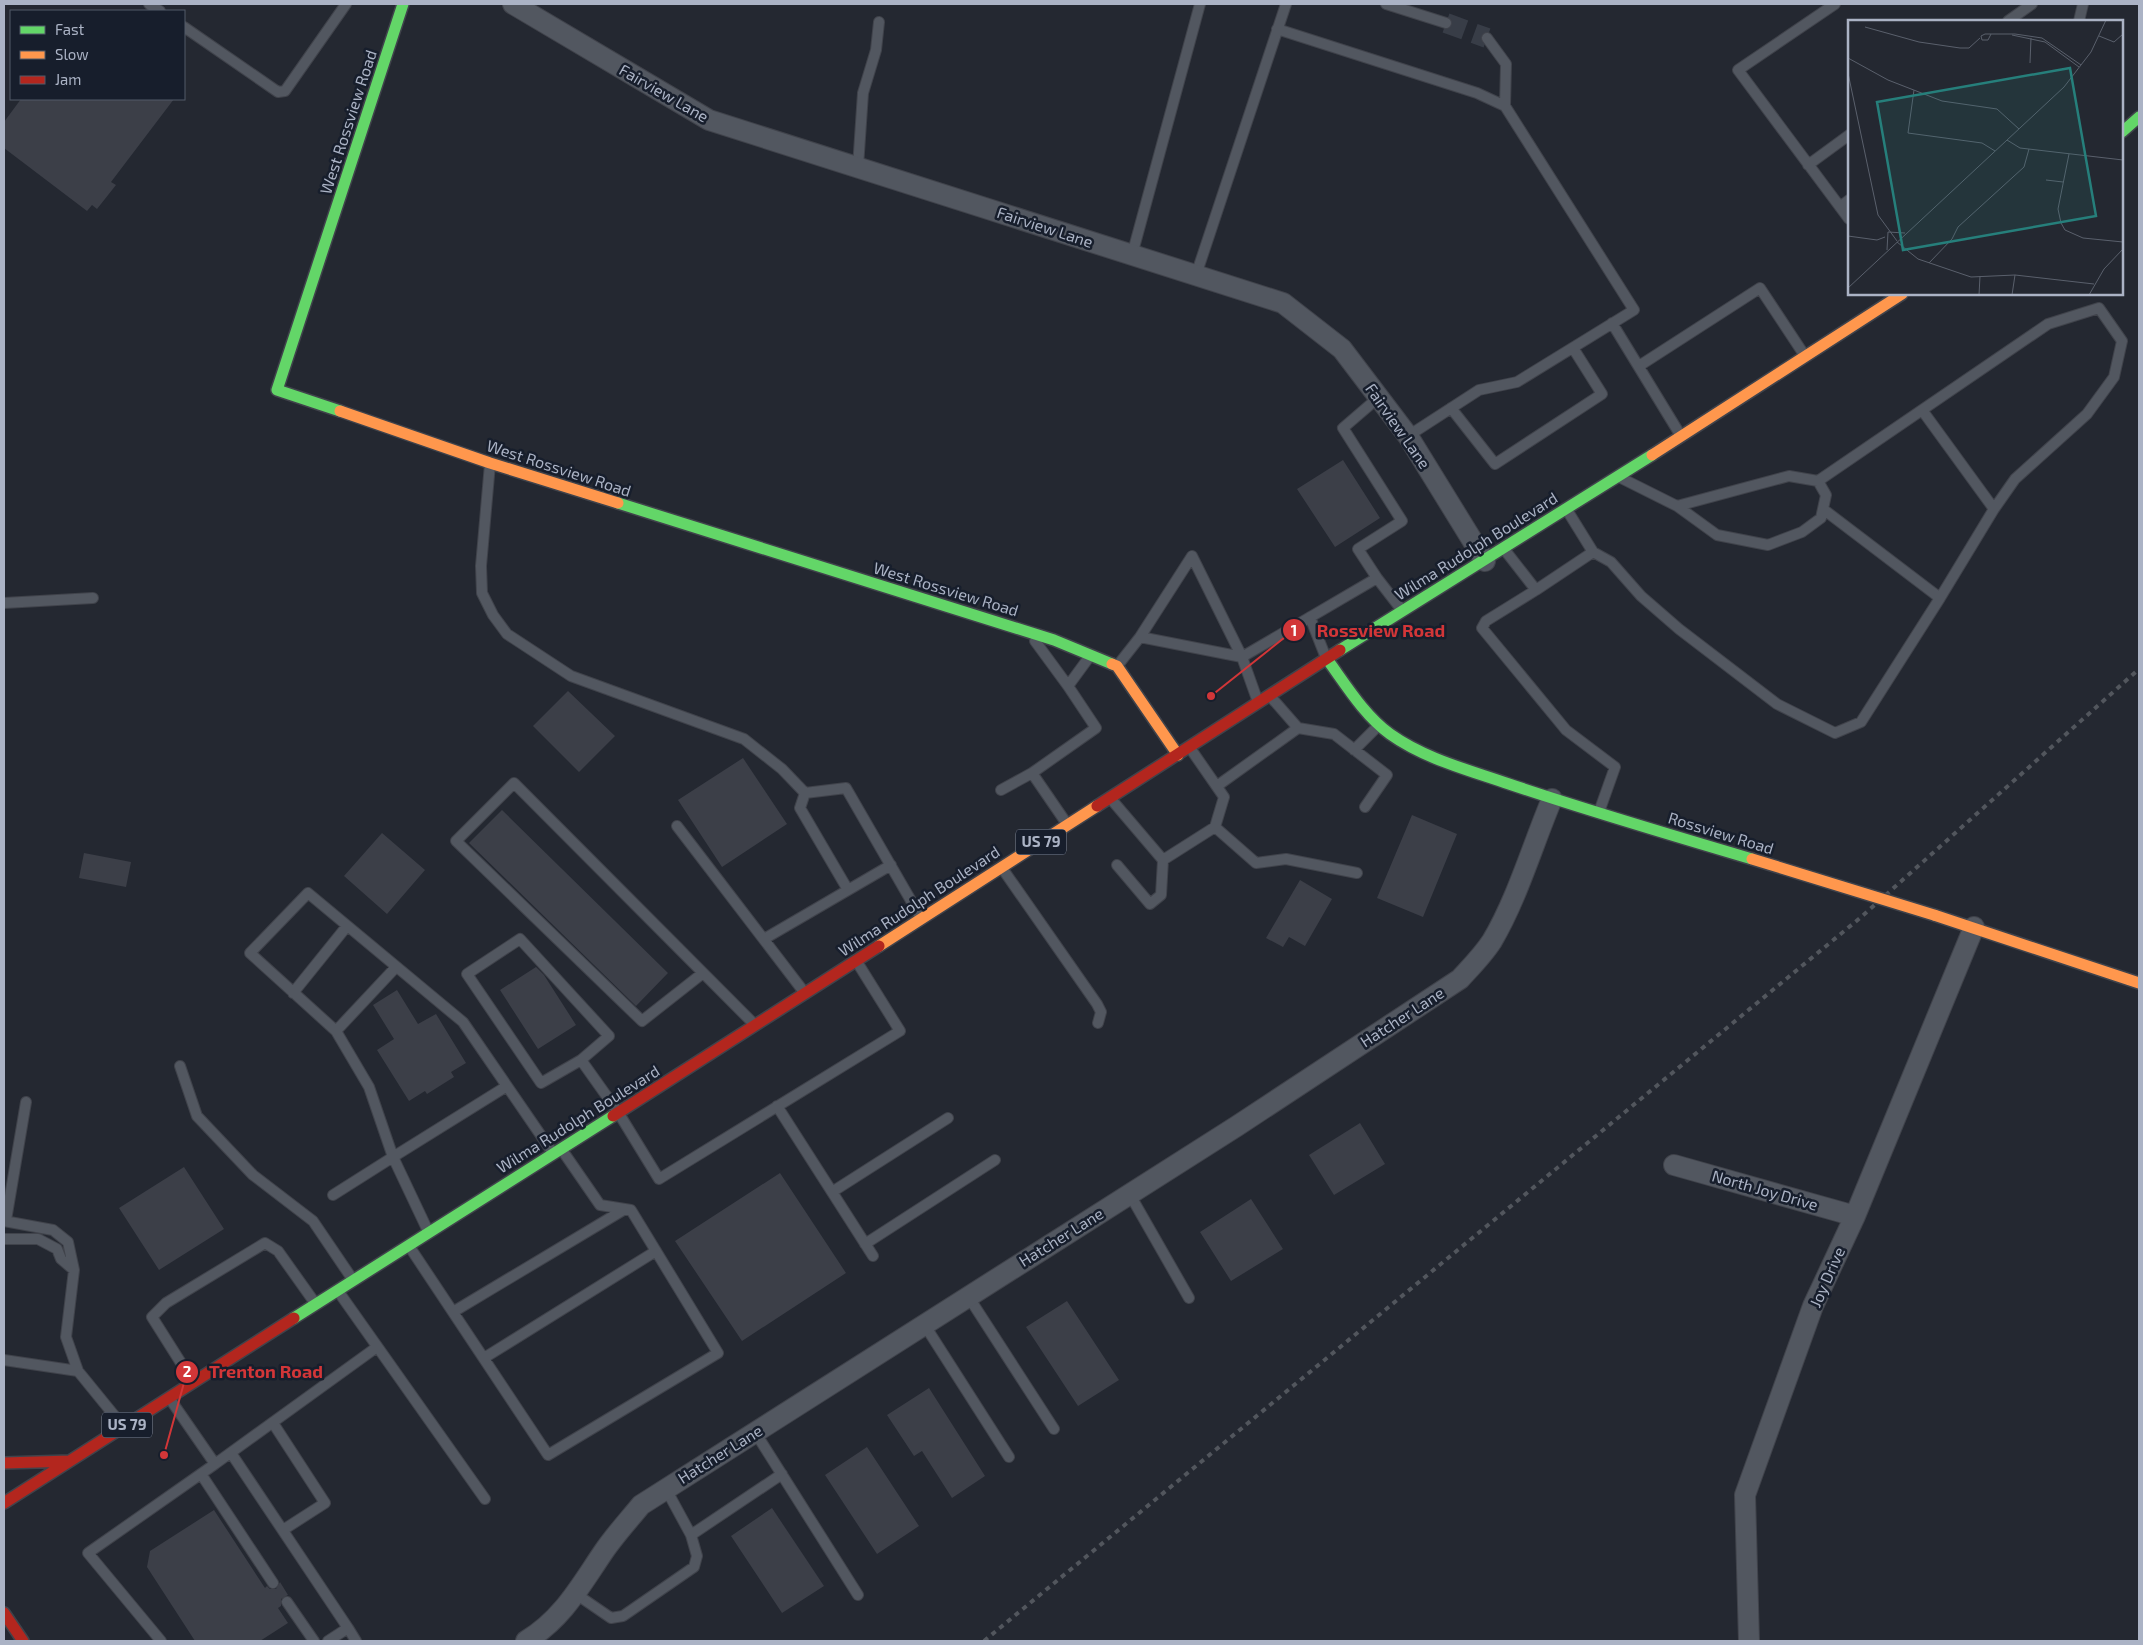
<svg xmlns="http://www.w3.org/2000/svg" width="2143" height="1645" viewBox="0 0 2143 1645" font-family="'Exo 2',sans-serif">
	<rect width="100%" height="100%" fill="#242831"/>
	<path fill="#3c3f48" d="M21,99h153l-63,83 5,3 -19,24 -5,-4 -5,6 -83,-63v-26z
		M1343,460l37,58 -45,29 -38,-58z
		M568,691l47,45 -36,36 -46,-46z
		M743,758l44,66 -65,43 -44,-67z
		M502,810l166,163 -32,33 -167,-163z
		M1412,815l45,19 -34,83 -46,-19z
		M382,833l43,37 -38,44 -43,-38z
		M84,853l47,9 -5,25 -47,-9z
		M1300,880l32,19 -27,47 -16,-9 -6,10 -17,-9z
		M536,967l8,8 32,50 -38,24 -38,-59z
		M397,990l21,34 18,-10 30,49 -15,9 3,5 -27,17 -2,-3 -16,10 -32,-51 17,-11 -21,-34z
		M1360,1123l25,41 -51,31 -25,-40z
		M184,1167l40,62 -65,41 -40,-62z
		M780,1173l66,100 -104,68 -67,-100z
		M1251,1199l32,50 -52,32 -31,-49z
		M1067,1301l52,79 -41,26 -52,-79z
		M929,1388l56,88 -33,22 -30,-47 -8,5 -27,-41z
		M867,1447l52,79 -42,28 -52,-79z
		M772,1508l52,78 -42,27 -51,-77z
		M214,1510l51,78 2,-2 3,3h6l4,-7 8,13 -7,4v7l-3,2 10,15 -28,18h-65l-48,-74 3,-16z"/>
	<g fill="none" stroke-linecap="round" stroke-linejoin="round">
		<path stroke="#383d47" stroke-width="20" stroke-dasharray="20 10" stroke-linecap="butt" d="M1446,23l41,15"/>
		<g stroke="#40434b" stroke-width="12">
			<path id="lane" d="M149,4l11,7
				M1386,4l60,19
				M1835,4l-97,66 111,149
				M2008,21l24,-17
				M2079,21l4,-17
				M184,27l94,65 7,-1 61,-87
				M1277,29l200,64 28,13 129,204 -117,72 -38,8 -71,46
				M1487,38l19,26 -1,42
				M1808,165l41,-30
				M858,167l5,-74 13,-43 3,-28
				M1840,207l9,-7
				M1132,255l68,-251
				M1196,275l90,-271
				M1612,323l69,113
				M1639,366l121,-78 45,68
				M1451,408l44,56 107,-70 -29,-46
				M1922,410l72,99
				M490,464l-9,102 1,27 11,22 14,19 64,42 173,63 38,30 23,24
				M1621,478l56,28 112,-30 29,5 8,14 -5,23 -19,14 -34,13 -51,-10 -40,-29
				M1818,481l230,-157 51,-16 23,33 -8,36 -27,37 -72,65 -21,30 -54,89 -117,-89
				M1567,510l26,42 18,10 30,34 38,33 98,75 58,29 26,-11 79,-124
				M1504,549l32,41 57,-38
				M1377,578l24,31
				M1536,590l-50,31 -4,7 84,102 49,37 -16,45
				M4,603l89,-5
				M1310,617l16,41
				M1140,637l102,20 16,45
				M1035,641l33,45 28,42 -64,45 35,51
				M1118,665l22,-28 52,-81 50,101 135,-79 -19,-29 44,-28 -59,-93 36,-31
				M1068,686l22,-30
				M1298,728l36,6 53,41 -22,32
				M1354,750l24,-24
				M1217,786l81,-58 -28,-32
				M1001,790l31,-17
				M805,793l41,-5 75,130
				M805,793l-5,15 48,82
				M1111,799l52,61 52,-33 9,-30 -34,-49
				M677,826l127,166
				M1215,827l41,36 30,-4 71,14
				M1117,865l33,39 11,-9 2,-35
				M1002,868l95,136 4,8 -3,11
				M764,939l127,-74
				M703,973l-61,48 -186,-180 58,-58 240,241
				M293,993l54,-67
				M336,1031l60,-64
				M581,1060l28,-24 -89,-97 -53,35 74,109 40,-23 37,52 41,67 241,-148 -43,-69
				M180,1066l17,50 56,59 60,46 40,59
				M507,1086l-114,71 -24,-70 -33,-56 -86,-78 58,-60 155,129 90,131
				M777,1106l96,150
				M832,1192l116,-74
				M1129,1193l60,105
				M333,1195l60,-38 35,74
				M6,1220l20,-118
				M4,1221l49,9 15,12 6,28 -8,67 12,34 44,54
				M4,1239h34l19,10 4,10 13,11
				M865,1244l130,-84
				M409,1246l139,209 170,-102 -87,-143 -31,-5 -38,-55
				M338,1291l147,208
				M968,1296l86,133
				M453,1312l172,-103
				M924,1324l85,133
				M484,1358l172,-107
				M4,1360l74,11
				M193,1382l-41,-65 14,-14 99,-60 13,8 37,52
				M273,1423l52,80 -42,27
				M755,1432l103,163
				M231,1453l117,175 -20,13
				M215,1464l162,-117
				M201,1474l72,109
				M666,1489l25,46 91,-61
				M576,1594l35,24 12,-2 71,-49 3,-11 -6,-21
				M287,1602l27,39
				M348,1628l8,13
				M161,1641l-73,-88 127,-89 -45,-65"/>
		</g>
		<g stroke="#40434b" stroke-width="22">
			<path id="street" d="M513,4l196,116 574,183 59,46 66,87 77,125
				M1674,1165l181,51
				M526,1641c36,-22 53,-53 76,-87 11,-17 26,-33 39,-49l596,-379 223,-147c11,-12 23,-24 32,-38 25,-42 41,-97 60,-142
				M1749,1641l-4,-146 68,-189 42,-90 119,-289"/>
		</g>
		<g stroke="#40434b" stroke-width="14">
			<path id="fast" d="M2122,132l17,-15
				M340,411l-63,-21 126,-386
				M618,503l436,137 58,24
				M1340,650l312,-195
				M1327,659c19,26 37,56 63,75 35,25 79,36 119,50 80,27 162,51 243,75
				M294,1318l319,-202"/>
		</g>
		<g stroke="#40434b" stroke-width="14">
			<path id="slow" d="M340,411l150,52 128,40
				M1652,455l250,-161
				M1112,664l5,2 61,89
				M1934,915l205,68
				M879,946l218,-140"/>
		</g>
		<g stroke="#40434b" stroke-width="14">
			<path id="jam" d="M1097,806l243,-156
				M613,1116l266,-170
				M4,1463l66,-2
				M4,1503l290,-185
				M4,1613l19,28"/>
		</g>
		<use href="#lane" stroke="#525760" stroke-width="10"/>
		<use href="#street" stroke="#525760" stroke-width="20"/>
		<use href="#fast" stroke="#63d668" stroke-width="11"/>
		<use href="#slow" stroke="#ff974d" stroke-width="11"/>
		<use href="#jam" stroke="#b3261e" stroke-width="11"/>
		<path stroke="#52565d" stroke-width="4" stroke-dasharray="5 5" stroke-linecap="butt" d="M984,1641l876,-723 279,-249"/>
		<g stroke="#40434b" stroke-width="14" stroke-linecap="butt">
			<path id="slow-bridge" d="M1752,859l182,56"/>
		</g>
		<use href="#slow-bridge" stroke="#ff974d" stroke-width="11"/>
	</g>
	<g text-anchor="middle" stroke-width="5" stroke-linejoin="round" paint-order="stroke">
		<g fill="#171e2c" stroke="#7f8697" stroke-width="1">
			<rect x="1016" y="829.5" width="50" height="25" rx="4"/>
			<rect x="102" y="1412.5" width="50" height="25" rx="4"/>
		</g>
		<g font-size="15" font-weight="bold" fill="#abb3c5">
			<text x="1041" y="847">US 79</text>
			<text x="127" y="1430">US 79</text>
		</g>
		<g font-size="16" fill="#abb3c5" stroke="#171e2c">
			<text transform="translate(664 93) rotate(30)" y="6">Fairview Lane</text>
			<text transform="translate(348 122) rotate(-72)" y="6">West Rossview Road</text>
			<text transform="translate(1045 227) rotate(18)" y="6">Fairview Lane</text>
			<text transform="translate(1398 426) rotate(55)" y="6">Fairview Lane</text>
			<text transform="translate(559 468) rotate(18)" y="6">West Rossview Road</text>
			<text transform="translate(1476 546) rotate(-32)" y="6">Wilma Rudolph Boulevard</text>
			<text transform="translate(946 589) rotate(17)" y="6">West Rossview Road</text>
			<text transform="translate(1721 833) rotate(17)" y="6">Rossview Road</text>
			<text transform="translate(919 901) rotate(-33)" y="6">Wilma Rudolph Boulevard</text>
			<text transform="translate(1402 1017) rotate(-33)" y="6">Hatcher Lane</text>
			<text transform="translate(578 1119) rotate(-32)" y="6">Wilma Rudolph Boulevard</text>
			<text transform="translate(1765 1190) rotate(16)" y="6">North Joy Drive</text>
			<text transform="translate(1061 1237) rotate(-32)" y="6">Hatcher Lane</text>
			<text transform="translate(1827 1277) rotate(-66)" y="6">Joy Drive</text>
			<text transform="translate(720 1454) rotate(-32)" y="6">Hatcher Lane</text>
		</g>
	</g>
	<g transform="translate(1848 20)">
		<rect width="275" height="275" fill="#242831"/>
		<path fill="none" stroke="#5a606c" stroke-width="1" d="M17,7l54,15 41,6h9l11,-10M143,14l-3,6h-6l-1,-4 4,-2h30l27,4 39,27M164,15l33,7 34,25M251,16l15,6 9,-8M0,38l40,22 54,21 55,8 22,20M182,43l1,-25M0,53l30,142 19,26M66,70l-6,43 74,10 13,8M159,120l13,8 103,12M221,134l-11,55 3,14 4,7 18,8 40,4M198,160l17,2M0,216l29,4 8,-3M49,222l21,17 53,18 44,-2 79,9M39,230l1,-18 17,1M81,243l23,-24 6,-12 66,-60 5,-18M0,268l216,-201 27,-35 15,-32M131,275l1,-19M164,275l3,-20M241,275l15,-26 19,-20"/>
		<path fill="#267f7b" fill-opacity="0.15" stroke="#267f7b" stroke-width="2.5" d="M222,48l26,148 -193,34 -26,-148z"/>
		<rect width="275" height="275" fill="none" stroke="#abb3c5" stroke-width="2.5"/>
	</g>
	<path fill="none" stroke="#d23638" stroke-width="2" d="M1211 696L1294 630M164 1455L187 1372"/>
	<g fill="#d23638" stroke="#171e2c" stroke-width="2">
		<circle cx="1211" cy="696" r="5"/>
		<circle cx="164" cy="1455" r="5"/>
		<circle cx="1294" cy="630" r="12"/>
		<circle cx="187" cy="1372" r="12"/>
	</g>
	<g font-size="15" text-anchor="middle" font-weight="bold" fill="#fff">
		<text x="1294" y="636">1</text>
		<text x="187" y="1377">2</text>
	</g>
	<g font-size="18" text-anchor="middle" font-weight="bold" fill="#d23638" stroke="#171e2c" stroke-width="5" stroke-linejoin="round" paint-order="stroke">
		<text x="1381" y="637">Rossview Road</text>
		<text x="266" y="1378">Trenton Road</text>
	</g>
	<rect width="2143" height="1645" fill="none" stroke="#abb3c5" stroke-width="10"/>
	<rect x="10" y="10" width="175" height="90" fill="#171e2c" stroke="#525a69"/>
	<rect x="20" y="26" width="25" height="8" fill="#63d668" stroke="#525a69"/>
	<text x="55" y="35" font-size="15" fill="#abb3c5">Fast</text>
	<rect x="20" y="51" width="25" height="8" fill="#ff974d" stroke="#525a69"/>
	<text x="55" y="60" font-size="15" fill="#abb3c5">Slow</text>
	<rect x="20" y="76" width="25" height="8" fill="#b3261e" stroke="#525a69"/>
	<text x="55" y="85" font-size="15" fill="#abb3c5">Jam</text>
</svg>
